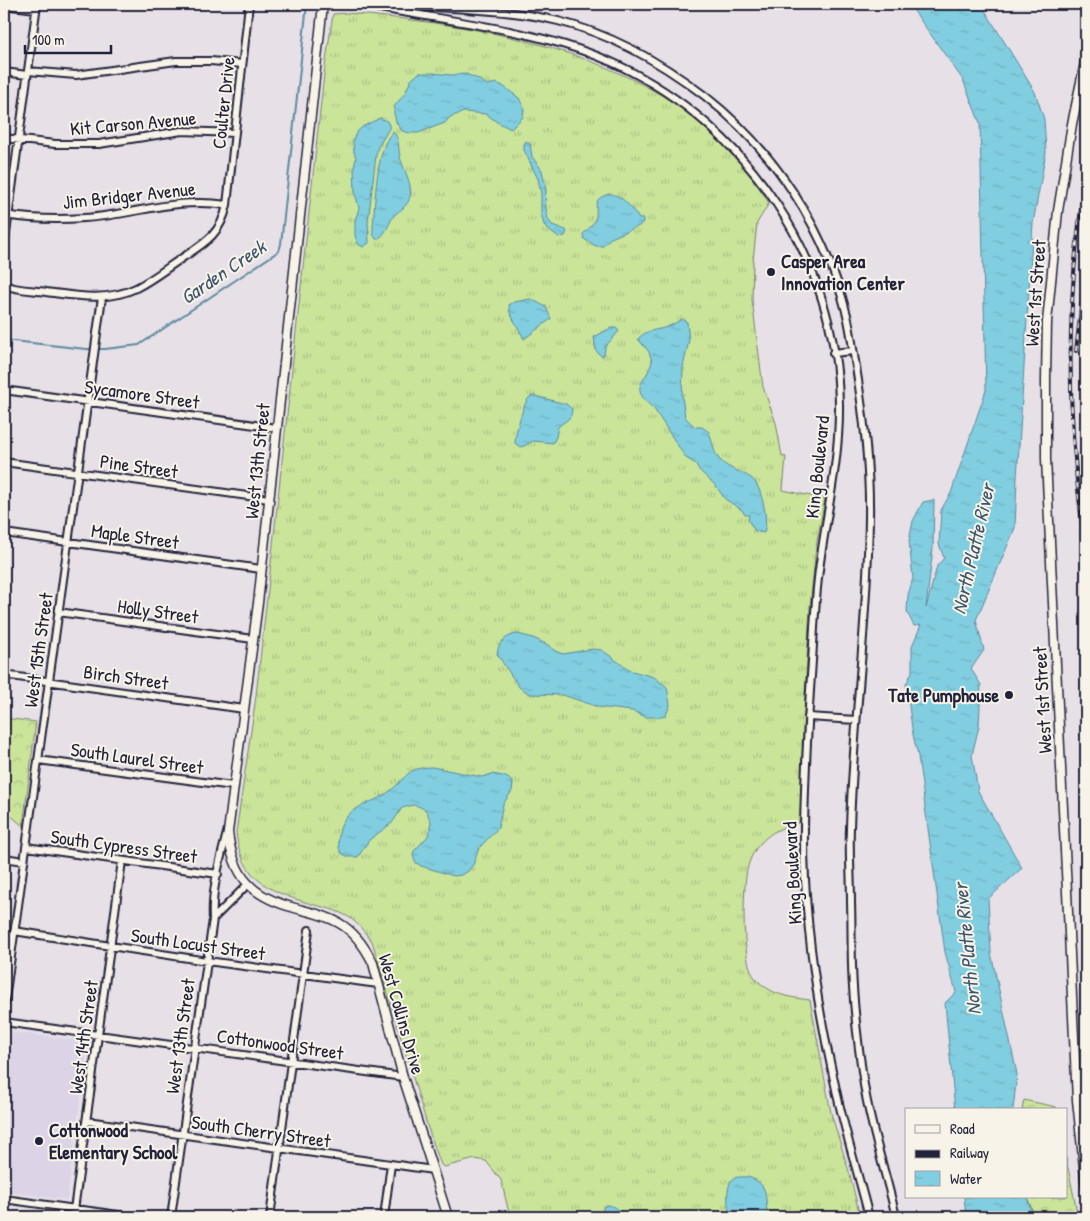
<svg xmlns="http://www.w3.org/2000/svg" width="1090" height="1221" viewBox="0 0 1090 1221" font-family="'Patrick Hand',sans-serif">
	<defs>
		<pattern id="grass-tufts" width="24" height="20" patternUnits="userSpaceOnUse" patternTransform="scale(1.25)"><rect width="24" height="20" fill="#cae49a"/><path d="M3 7l-1-3M5 7V3M7 7l1-3M15 17l-1-3M17 17v-4M19 17l1-3" fill="none" stroke="#adc386"/></pattern>
		<pattern id="forest-crowns" width="20" height="18" patternUnits="userSpaceOnUse" patternTransform="scale(1.25)"><rect width="20" height="18" fill="#cae49a"/><path d="M2 6a3 3 0 1 1 6 0M12 15a3 3 0 1 1 6 0" fill="none" stroke="#adc386"/></pattern>
		<pattern id="water-ripples" width="26" height="14" patternUnits="userSpaceOnUse" patternTransform="scale(1.25)"><rect width="26" height="14" fill="#81cee0"/><path d="M2 4q2-2 4 0t4 0M15 11q2-2 4 0t4 0" fill="none" stroke="#6fb1c1"/></pattern>
	</defs>
	<rect width="100%" height="100%" fill="#e7e0e7"/>
	<filter id="ink" filterUnits="userSpaceOnUse"><feTurbulence type="fractalNoise" baseFrequency=".02" numOctaves="2"/><feDisplacementMap in="SourceGraphic" scale="10" xChannelSelector="R" yChannelSelector="G"/><feConvolveMatrix kernelMatrix="1 2 1 2 8 2 1 2 1" color-interpolation-filters="sRGB"/></filter>
	<g filter="url(#ink)">
		<path fill="#dcd3e6" d="M12,1032l76,10 -21,158 -63,-9v-99z"/>
		<path fill="url(#grass-tufts)" stroke="#76836a" d="M346,13c110,10 221,26 317,83 28,17 58,46 80,70 10,11 18,25 26,37l-12,20 -4,38 -1,39 11,87 13,36 6,33 4,1 -3,33 42,9 -9,48 -6,60 -7,123 -3,91c-5,5 -11,5 -17,7 -10,3 -18,10 -25,18 -5,6 -9,15 -11,24 -4,20 -6,92 8,108 16,17 32,19 55,22l21,113 19,62 10,42h-350l-9,-37 -15,-19 -11,-2 -31,8 -3,-2 -13,-37 -56,-187c-6,-6 -11,-15 -18,-20 -11,-9 -26,-13 -39,-16 -42,-12 -73,-23 -79,-72l19,-129 15,-132 54,-498 9,-60z"/>
		<path fill="url(#forest-crowns)" stroke="#76836a" d="M4,718l32,4 -13,104 -19,-16z
			M1024,1100l32,7 1,3h-35z
			M1066,1158l12,59h-43l-8,-20h39z"/>
		<path fill="url(#water-ripples)" stroke="#5b899e" d="M909,4h72l54,88 9,27 2,33 -13,71 -16,255 -2,50 -39,92 8,30 -13,19 10,16 -2,41 -7,29 6,36 44,77 -34,31 3,54 26,121 -4,36h-58l-10,-107 11,-11 -11,-40 -27,-196 -5,-21 -7,-51 6,-12v-26l9,-21 -7,1 -7,-14 1,-17 5,-17 -4,-37 4,-20 10,-19 11,-2 -1,48 -7,60 11,-42 7,-8 -5,-14 2,-34 10,-17 35,-103 -6,-267 -17,-43z
			M419,73h14l19,2 14,-1 12,5 9,6 9,-2 7,3 16,12 5,11 -1,8 -12,12 -14,-7 -11,-8 -22,-2 -14,5 -5,6 -27,10h-8l-8,-2 -6,-9 -2,-9v-6l11,-14 6,-13z
			M380,118l7,3 3,6 -12,20 -2,8 -8,67 1,21 -6,4 -5,-3 -3,-8v-15l4,-13 -4,-15 -1,-25 2,-10 -2,-6 -1,-12 3,-7 6,-6z
			M393,132c7,6 5,16 7,25 4,15 19,36 4,50 -3,4 -8,5 -11,10 -5,8 -7,17 -15,22h-2l-3,-5v-7c2,-23 3,-81 20,-95z
			M526,141l4,3 2,13 10,13 4,20 -1,14 3,15 4,6 14,5 1,2 -2,4 -6,1 -7,-4 -8,-8 -3,-12v-20l-3,-14 -14,-29v-6z
			M609,194c13,0 24,15 30,25h4v3l-4,4 -28,12 -8,8h-7l-12,-7 -1,-5c4,-4 12,-11 13,-17 1,-13 -3,-18 13,-23z
			M531,299l15,8 5,12 -27,20 -14,-26 -1,-8 5,-3z
			M682,319l5,3 2,18 -6,27 -1,30 3,20 10,10h7l7,5c4,10 4,22 12,29 9,9 20,10 30,17 11,7 18,44 13,55l-9,-2 -7,-11 1,-5h-4l-3,-5 -17,-11 -10,-14 -16,-15 -3,-6 -10,-6 -32,-49c-28,-24 -7,-25 -2,-48l-3,-9 -11,-13c8,-10 18,-8 29,-12 5,-2 10,-5 15,-8z
			M611,328h5l3,3 -14,16 -1,8 -3,1 -5,-5 -2,-14z
			M535,396l31,8 6,5c0,11 -8,12 -14,18l-2,10 -3,6 -20,-2 -9,5 -4,1 -5,-4c0,-9 8,-38 13,-44 3,-3 3,-3 7,-3z
			M518,634l15,4 15,7 7,6 8,3 29,-5 10,1 27,20 25,7 13,10 3,18 -4,10 -4,2h-16l-14,-6 -34,-4 -35,-12 -33,-1 -11,-7 -22,-33c1,-12 10,-19 21,-20z
			M432,767l50,10 10,-3 11,2 5,2 5,5 -1,8 -9,13 -5,24 -19,20 -6,17 -6,7 -6,3 -7,1 -33,-10 -6,-4 -2,-7 1,-4 14,-15 3,-14 -5,-12 -8,-4 -5,-1 -11,3 -10,15 -23,17 -11,17h-9l-8,-4c-3,-6 -3,-13 -2,-19 4,-29 34,-29 51,-43 18,-14 15,-23 42,-24z
			M748,1177c23,7 16,22 20,40h-38c-2,-9 -5,-29 2,-37 3,-4 11,-3 16,-3z
			M964,1197h63l6,20h-67z
			M609,1205l5,2 13,10h-27l4,-11z"/>
		<g fill="none" stroke-linecap="round" stroke-linejoin="round">
			<path stroke="#5b899e" stroke-width="2" d="M4,340l82,9h19l34,-4 140,-94 2,-7 26,-240"/>
			<g stroke="#22223b" stroke-width="10">
				<path id="minor" d="M360,4c85,18 180,24 258,61 130,62 219,195 221,339 1,56 -13,111 -20,166 -4,30 -5,61 -7,91 -4,56 -7,112 -8,167 -1,86 12,173 31,257 9,44 23,88 34,132
					M392,4c55,5 112,4 166,17 53,13 104,42 147,75 70,55 120,132 142,219 4,17 6,35 9,52 8,50 14,100 13,151 -1,103 -16,206 -19,310 -1,25 1,50 1,75 1,28 0,56 2,84 2,32 6,65 11,98 7,45 22,88 32,132
					M4,5l32,4
					M28,71l48,4 100,-14h35l31,3
					M4,72l23,3
					M4,138l51,6h44l83,-13 53,2
					M4,215c26,4 53,5 80,3 51,-3 90,-21 143,-13
					M4,248l33,-244
					M4,285c12,5 28,5 42,7 30,4 61,10 90,-4 16,-8 31,-20 46,-30 23,-15 39,-24 45,-53l22,-201
					M833,353l20,-2
					M4,390l273,38
					M4,462l265,37
					M4,533l257,36
					M58,612l195,27
					M4,675l240,34
					M808,717l48,3
					M38,760l195,26
					M26,847l192,27
					M4,858l20,3
					M213,919l35,-35
					M14,931l193,30 171,23
					M4,936l9,1
					M4,1007l98,-710
					M4,1022l399,55
					M87,1121l346,49
					M4,1199l129,18
					M73,1217l49,-356
					M171,1217l42,-298c-2,-28 7,-59 14,-86
					M270,1217l39,-287
					M384,1217l7,-53"/>
			</g>
			<g stroke="#22223b" stroke-width="11">
				<path id="major" d="M323,4l-65,599 -30,229c5,45 24,65 67,76 15,4 31,7 44,15 16,9 26,24 34,40l30,114 45,140
					M1086,58l-14,66 -14,87 -11,111 -1,56v81l19,391 12,250 9,87"/>
			</g>
			<use href="#minor" stroke="#f7f3e8" stroke-width="6"/>
			<use href="#major" stroke="#f7f3e8" stroke-width="8"/>
			<g stroke="#22223b" stroke-width="4">
				<path id="rail" d="M1086,176c-21,124 -20,249 0,372
					M1076,351l10,-85"/>
			</g>
			<use href="#rail" stroke="#f7f3e8" stroke-width="2" stroke-dasharray="5.5" stroke-linecap="butt"/>
		</g>
	</g>
	<g fill="#22223b" stroke="#f7f3e8" stroke-width="2">
		<circle cx="771" cy="272" r="5"/>
		<circle cx="1009" cy="695" r="5"/>
		<circle cx="39" cy="1141" r="5"/>
	</g>
	<g text-anchor="middle" stroke-width="4" stroke-linejoin="round" paint-order="stroke">
		<g font-size="19" fill="#22223b" stroke="#f7f3e8">
			<text transform="translate(223 103) rotate(-84)" y="7">Coulter Drive</text>
			<text transform="translate(133 123) rotate(-5)" y="7">Kit Carson Avenue</text>
			<text transform="translate(129 195) rotate(-6)" y="7">Jim Bridger Avenue</text>
			<text transform="translate(1035 293) rotate(-86)" y="7">West 1st Street</text>
			<text transform="translate(142 394) rotate(8)" y="7">Sycamore Street</text>
			<text transform="translate(257 461) rotate(-84)" y="7">West 13th Street</text>
			<text transform="translate(139 466) rotate(8)" y="7">Pine Street</text>
			<text transform="translate(817 467) rotate(-84)" y="7">King Boulevard</text>
			<text transform="translate(135 536) rotate(8)" y="7">Maple Street</text>
			<text transform="translate(158 611) rotate(8)" y="7">Holly Street</text>
			<text transform="translate(38 650) rotate(-82)" y="7">West 15th Street</text>
			<text transform="translate(126 677) rotate(8)" y="7">Birch Street</text>
			<text transform="translate(1042 700) rotate(-93)" y="7">West 1st Street</text>
			<text transform="translate(137 758) rotate(8)" y="7">South Laurel Street</text>
			<text transform="translate(124 846) rotate(8)" y="7">South Cypress Street</text>
			<text transform="translate(792 873) rotate(-93)" y="7">King Boulevard</text>
			<text transform="translate(198 944) rotate(8)" y="7">South Locust Street</text>
			<text transform="translate(402 1014) rotate(74)" y="7">West Collins Drive</text>
			<text transform="translate(180 1036) rotate(-82)" y="7">West 13th Street</text>
			<text transform="translate(83 1037) rotate(-82)" y="7">West 14th Street</text>
			<text transform="translate(280 1044) rotate(8)" y="7">Cottonwood Street</text>
			<text transform="translate(261 1131) rotate(8)" y="7">South Cherry Street</text>
		</g>
		<g font-size="19" font-weight="bold" fill="#22223b" stroke="#f7f3e8" text-anchor="start">
			<text x="781" y="268">Casper Area<tspan x="781" dy="22">Innovation Center</tspan></text>
			<text x="999" y="702" text-anchor="end">Tate Pumphouse</text>
			<text x="49" y="1137">Cottonwood<tspan x="49" dy="22">Elementary School</tspan></text>
		</g>
		<g font-size="20" font-style="italic" fill="#3e566d" stroke="#f7f3e8">
			<text transform="translate(223 272) rotate(-34)" y="7">Garden Creek</text>
			<text transform="translate(973 549) rotate(-77)" y="7">North Platte River</text>
			<text transform="translate(967 949) rotate(-96)" y="7">North Platte River</text>
		</g>
	</g>
	<rect width="1090" height="1221" fill="none" stroke="#f7f3e8" stroke-width="20"/>
	<rect x="10" y="10" width="1070" height="1201" fill="none" stroke="#22223b" stroke-width="2" filter="url(#ink)"/>
	<rect x="905" y="1108" width="162" height="90" fill="#f7f3e8" stroke="#a29fa3"/>
	<rect x="915" y="1125" width="25" height="8" fill="#f7f3e8" stroke="#a29fa3"/>
	<text x="950" y="1134" font-size="15" fill="#22223b">Road</text>
	<rect x="915" y="1150" width="25" height="8" fill="#22223b" stroke="#a29fa3"/>
	<text x="950" y="1158" font-size="15" fill="#22223b">Railway</text>
	<rect x="915" y="1171" width="25" height="15" fill="url(#water-ripples)" stroke="#a29fa3"/>
	<text x="950" y="1184" font-size="15" fill="#22223b">Water</text>
	<path d="M25 45v8h86v-8" fill="none" stroke="#22223b" stroke-width="2.5"/>
	<text x="32" y="45" font-size="15" fill="#22223b" stroke="#f7f3e8" stroke-width="4" paint-order="stroke">100 m</text>
</svg>
